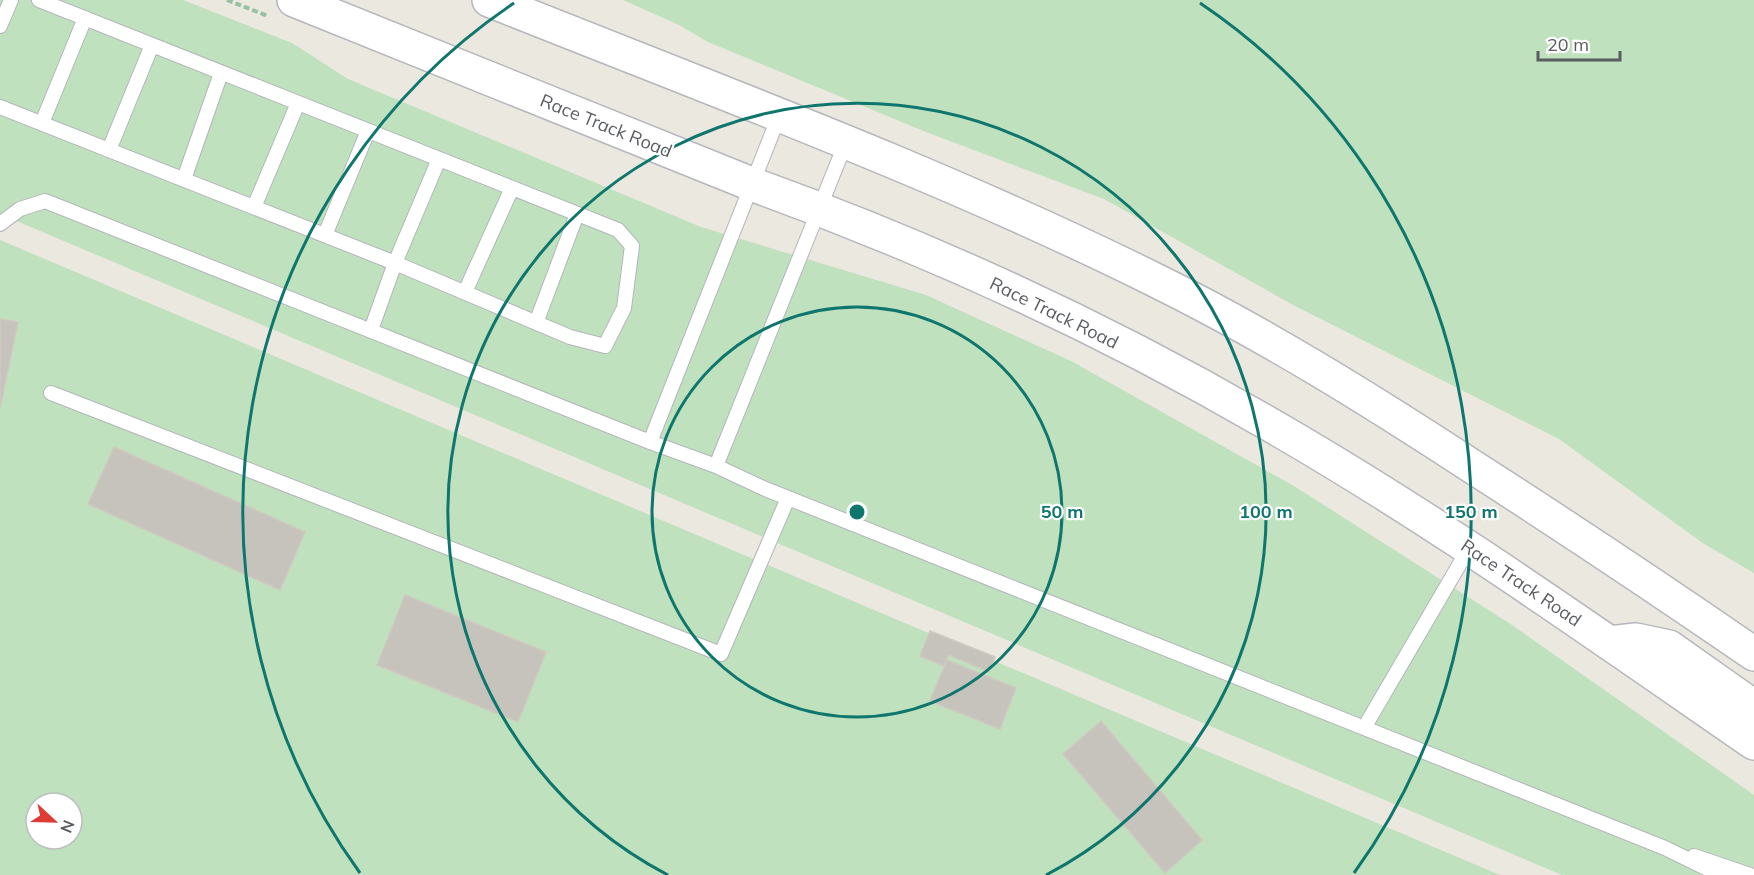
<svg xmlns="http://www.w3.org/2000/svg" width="1754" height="875" viewBox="0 0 1754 875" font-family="Mulish,sans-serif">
	<rect width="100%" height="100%" fill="#ebe8e0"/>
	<path fill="#bfe1bd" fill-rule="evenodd" d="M0,0h183l109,43 56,36 353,148 225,68 145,66 223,125 218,139 242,170v80h-192l-1562,-661z
		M623,0h1131v573l-50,-29 -145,-105 -264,-133 -191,-107 -178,-67 -218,-90 -29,-17z
		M0,240l1500,635h-1500zM36,803h36v36h-36z"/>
	<path fill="#c6c3bd" stroke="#cfc9bf" stroke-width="1.5" d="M0,319l18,3 -18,86z
		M114,447l191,85 -25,58 -192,-86z
		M405,595l141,57 -28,70 -141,-57z
		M930,631l65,26 -6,15 -40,-17 -5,11 -24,-10z
		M947,660l69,28 -16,41 -70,-28z
		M1101,721l101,119 -37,33 -102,-119z"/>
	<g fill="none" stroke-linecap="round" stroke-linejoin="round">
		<g stroke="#b3b6ba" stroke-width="16">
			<path id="lane" d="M39,0l579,230 14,16 -8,62 -19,38 -35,-9 -175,-74 -24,67
				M0,26l11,-26
				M0,107l395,156 44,-104
				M42,123l43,-105
				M109,150l43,-105
				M184,179l37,-106
				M254,207l44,-104
				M0,224l20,-15 25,-8 605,241 66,24 47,22 902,360 55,27
				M325,235l43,-104
				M465,292l47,-104
				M536,323l41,-109
				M51,393l670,261 67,-156
				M650,442l129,-326
				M716,466l130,-324
				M1364,728l105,-180
				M1694,856l56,19"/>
		</g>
		<g stroke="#b4b7bc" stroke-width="36">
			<path id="secondary" d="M294,0l460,185c175,63 347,142 508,235 170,97 331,212 492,323
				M489,0c222,89 448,172 662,278 112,55 218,121 322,189 95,61 188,123 281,187
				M1609,643l27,-3 33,7 85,60"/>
		</g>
		<path stroke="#98c1a2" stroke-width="4" stroke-dasharray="6 3" stroke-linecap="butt" d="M227,0l41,16"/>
		<use href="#lane" stroke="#fff" stroke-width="14"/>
		<use href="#secondary" stroke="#fff" stroke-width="33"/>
	</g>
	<g fill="none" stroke="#0f766e" stroke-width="3">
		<circle cx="857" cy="512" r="205"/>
		<path d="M668 875A409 409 0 1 1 1046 875"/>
		<path d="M360 873A614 614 0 0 1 514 3M1200 3A614 614 0 0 1 1354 873"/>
	</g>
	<g text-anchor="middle" stroke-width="4.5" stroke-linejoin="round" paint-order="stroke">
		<g font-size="18" fill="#595c60" stroke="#fff">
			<text transform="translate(606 126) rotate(22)" y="6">Race Track Road</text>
			<text transform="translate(1054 313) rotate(26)" y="6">Race Track Road</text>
			<text transform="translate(1521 583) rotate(34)" y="6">Race Track Road</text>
		</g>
	</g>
	<circle cx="857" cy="512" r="9" fill="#0f766e" stroke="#fff" stroke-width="3"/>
	<g font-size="18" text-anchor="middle" font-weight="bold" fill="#0f766e" stroke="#fff" stroke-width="4.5" stroke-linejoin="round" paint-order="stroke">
		<text x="1062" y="518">50 m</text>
		<text x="1266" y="518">100 m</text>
		<text x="1471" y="518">150 m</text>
	</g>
	<g transform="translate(54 821) rotate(112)"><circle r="28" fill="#ffffff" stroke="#bdbebf" stroke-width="1.5"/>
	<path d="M0-4.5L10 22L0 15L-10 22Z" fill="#dc3c34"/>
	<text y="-9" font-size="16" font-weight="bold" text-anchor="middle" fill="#595c60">N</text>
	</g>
	<path d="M1538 51v9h82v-9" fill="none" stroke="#595c60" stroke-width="3"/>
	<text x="1547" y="51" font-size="18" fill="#595c60" stroke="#ffffff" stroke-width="4.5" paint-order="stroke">20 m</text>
</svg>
